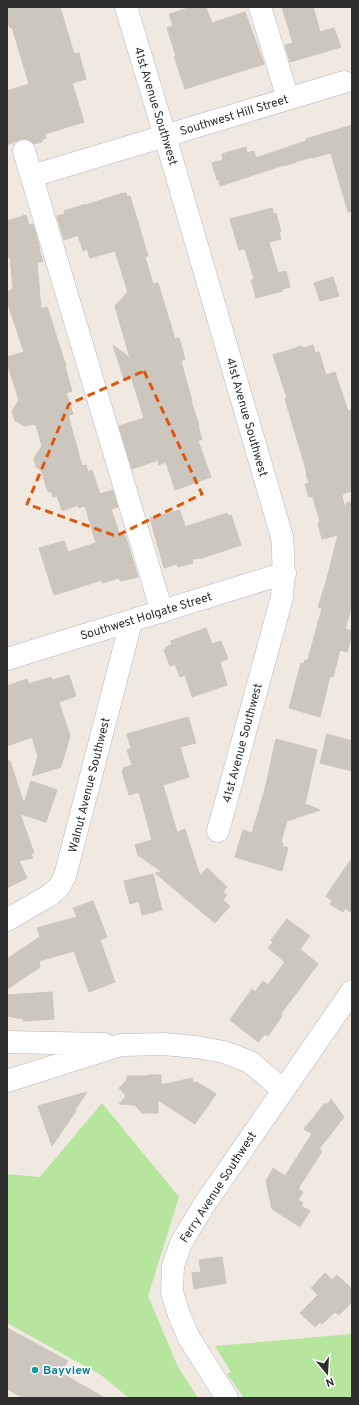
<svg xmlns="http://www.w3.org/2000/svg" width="359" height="1405" viewBox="0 0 359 1405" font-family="Overpass,sans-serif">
	<rect width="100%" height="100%" fill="#efe9e1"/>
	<path fill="#b6e59e" d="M102,1103l77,94 -31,99 30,71 20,31h-69l-28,-23 -94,-52v-149l33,3z
		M351,1334l1,1v63h-108l-17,-24 4,-2 -16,-26z"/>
	<path fill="#cbc7bf" stroke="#cbc5ba" d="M7,7h53l14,47 5,-1 7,26 -14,4 12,39 -39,12 1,4 -4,2v2l-8,2 -7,-5h-6l-14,6v-54l22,-7 -17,-57 -2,1 -3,-8z
		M192,7h14l6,16 33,-11 19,52 -79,25 -11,-33h2l-9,-28 6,-2 -4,-12z
		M282,7h31l7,25 14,-4 7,19 -51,15 -5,-17 8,-2z
		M352,125v86l-4,1 -17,-59 -19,5 -1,-1 -27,9v-1l-64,21 -1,-6h-2l-5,-17 11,-3 -1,-6 24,-7 1,6 7,-2 2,7 50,-17v-2z
		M123,193v1l3,-1 1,4 3,-1 18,60 -3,1 8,27 5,-1 17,56 4,-1 6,21 -4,2 11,40h-1l8,24 -1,1 4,13 -4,2 13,36 -36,13 -9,-28 -7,3 -1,-5 -26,9 -13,-43 25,-8 -13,-42 -7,3 -11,-34 17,13 -15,-52 13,-14 -13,-41 -25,7 -3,-9 -4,2 -5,-16 -14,5 -7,-24 8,-2 -1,-3 22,-7v1z
		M272,208l1,6 3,-1 5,19h-2l2,7 -12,3 9,31 8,-2 4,16 -8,2v2l-26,7 -5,-18 3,-1 -9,-30 -6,1 -9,-31z
		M26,215l3,10 4,-1 7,25h-1l4,12 -6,2 4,46 6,-2 19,59 -1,1 7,24 -6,2 7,21 -5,1 14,51 4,-1 2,7 4,-2 8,24 13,-4 5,17 -7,2 9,27 5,-1 13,42 -18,4 -1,-3 -17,5v-3l-48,15 -15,-47 25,-7 4,11 28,-9 -11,-37 -6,2 -1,-3 -16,6 -5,-15 -4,1 -2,-6 -3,1 -7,-22 -5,-3 -2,-9 8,-12 -6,-21h-2v-1l-9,2 -10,-5 -3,-10 7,-11 -12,-37v-6l17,-5 -17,-51v-9l6,-3 -3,-32 -3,1v-37z
		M333,277l6,19 -19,5 -6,-18z
		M313,345l2,8 4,-1 7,23 9,-3 13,39 4,-1v81l-9,3v1l-1,1 3,12 2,-6 5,1v102l-7,24 7,2v3l-5,18 -7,-2 -7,27 -3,-1 -10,41 -31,-9 12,-45 3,1 1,-4h3l14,-52 -4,-1 8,-25 12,-47 -16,4 -4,-16 2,-1 -7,-25h-4l-4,-13 4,-1 -3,-9 1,-1 -22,-74 2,-1 -14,-43 29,-9 1,2z
		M180,510l5,17 42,-14 1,3 3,-1 10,30 -39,13 -10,1 1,4 -15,4 -1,-3 -13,4 -14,-50z
		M206,628l6,16 9,-3 7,18 -8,3 7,23 -35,12 -7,-22 -5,2 -5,-13 -5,2 -6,-16 2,-1v-2l6,-3 -1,-3z
		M69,675l7,21 -17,6 11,34 -9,31 -29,9 6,-20 -6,-19 -25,9v-60l20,-7 2,5 22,-7 2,3z
		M188,717l8,26 -16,4 9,30 -26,8 14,47 8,-3 15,47 7,-8 20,19 -4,5 4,3 -4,5 7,6 -15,17 -60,-50 7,-1 -24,-17 -3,-10 17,-5 -13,-48 -10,3 -7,-24h2l-1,-3 9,-3 -5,-15 4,-2 -4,-14z
		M327,734l25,7v30l-32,-8z
		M276,739l41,11 -12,54 15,6 -33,11 -6,21 2,1 -1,3 6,2 -6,23 -47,-14 8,-27 9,3 13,-44z
		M7,761h3l14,43 7,-23 26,9 -11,32 -26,-8 14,39 -3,1 2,4 -14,3 8,17 -20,10z
		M352,858v55l-7,-5 -2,4 -13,-8 2,-3 -6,-5z
		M153,874l9,36 -20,5 -3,-14 -9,3 -6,-23z
		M93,901l14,36 -7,3 15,42 -26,10 -15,-41 -35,10 1,6 -33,22v-30l33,-22 -3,-9 40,-11 -4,-9z
		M287,919l23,17 -10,13 18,15 -38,51 2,1 -14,20 -3,-2 -7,8 -28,-22 22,-31 3,3 8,-11 5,4 17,-23 -17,-14 5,-6 -2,-2z
		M52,992l2,27 -31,2v-2l-16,-3v-21z
		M148,1075h13v10l31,-7 1,5 4,-1 19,12 -21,30 -37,-24v13h-16l-7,-8 -16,-1 7,-8 -7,-8 8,-8v-4h20z
		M87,1092l-12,18 1,1 -24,35 -14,-40z
		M331,1099l13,18 -25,32 3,2 -24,38 5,3 -5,8 5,3 -2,3 9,5 -10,16 -28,-18 -6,-28 7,-13 12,8 27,-42 -8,-5 21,-26 2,2z
		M222,1257l4,26 -32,6 -2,-16 9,-1 -2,-12z
		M325,1273l7,7 5,-5 15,14v13l-13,13 -4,-3 -13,12 -2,-2 -5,5 -15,-14 18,-18 -7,-7z
		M7,1328l61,33 -7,12 44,25h-81l-17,-9z"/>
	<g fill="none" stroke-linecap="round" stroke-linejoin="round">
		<g stroke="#b4b7c1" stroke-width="23">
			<path id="minor" d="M126,7l39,129 117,401c2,21 2,39 0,60l-64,234
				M260,7l28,92
				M24,151l138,461
				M32,176l312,-94
				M7,659l278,-86
				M7,920l43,-25 9,-8 6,-11 66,-254
				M7,1042l97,2
				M7,1081l114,-36 43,-1 32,3 28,5 26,10 33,28
				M227,1398l-38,-60 -10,-23 -7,-23 1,-26 8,-23 23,-38 148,-214"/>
		</g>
		<use href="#minor" stroke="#fff" stroke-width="22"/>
	</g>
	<path fill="none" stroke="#df570e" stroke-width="3" stroke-dasharray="8 5" stroke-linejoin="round" d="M144,371l58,123 -86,42 -89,-32 42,-100z"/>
	<circle fill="#0f9aa8" stroke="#fff" stroke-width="1.5" cx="35" cy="1370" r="4"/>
	<g text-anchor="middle" stroke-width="3" stroke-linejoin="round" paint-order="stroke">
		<g font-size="12" fill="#2e2e2e" stroke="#fff">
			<text transform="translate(156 106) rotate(73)" y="4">41st Avenue Southwest</text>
			<text transform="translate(234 115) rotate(-17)" y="4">Southwest Hill Street</text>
			<text transform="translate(247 417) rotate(74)" y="4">41st Avenue Southwest</text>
			<text transform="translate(146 616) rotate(-17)" y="4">Southwest Holgate Street</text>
			<text transform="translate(242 743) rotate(-75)" y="4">41st Avenue Southwest</text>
			<text transform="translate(89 785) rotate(-76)" y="4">Walnut Avenue Southwest</text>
			<text transform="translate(218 1187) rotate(-57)" y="4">Ferry Avenue Southwest</text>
		</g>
		<g font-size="12" font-weight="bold" fill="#0d838f" stroke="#fff" text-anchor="start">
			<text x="43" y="1374">Bayview</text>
		</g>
	</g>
	<rect width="359" height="1405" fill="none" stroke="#2e2e2e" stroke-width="16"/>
	<g transform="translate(327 1373) rotate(162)" stroke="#ffffff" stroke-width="3" paint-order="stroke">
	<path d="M0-3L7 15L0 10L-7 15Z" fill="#2e2e2e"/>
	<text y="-6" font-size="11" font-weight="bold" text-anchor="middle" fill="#2e2e2e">N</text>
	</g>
</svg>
